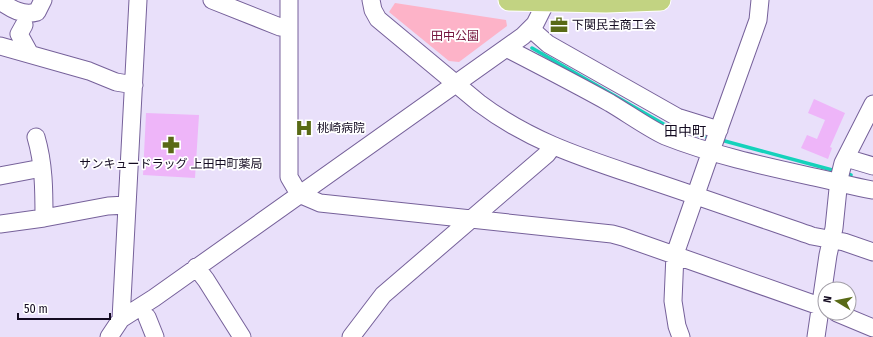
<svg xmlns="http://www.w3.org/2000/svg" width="873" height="337" viewBox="0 0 873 337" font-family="'Fira Sans Condensed','Noto Sans JP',sans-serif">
	<rect width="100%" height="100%" fill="#e9e0fa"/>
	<path fill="#fdb3c8" d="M395,3l111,17 1,6 -48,36 -10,-1 -60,-49z"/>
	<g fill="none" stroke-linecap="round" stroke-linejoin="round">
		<path stroke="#15d2bb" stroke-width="3.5" d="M532,48l135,78 44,12
			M721,140l115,31
			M844,173l7,2"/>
	</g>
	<path fill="#eeb5f9" d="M814,99l31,14 -15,34 2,1 -4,11 -27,-11 6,-13 10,4 8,-19 -17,-7z
		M146,113l53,2 -4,63 -52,-3z"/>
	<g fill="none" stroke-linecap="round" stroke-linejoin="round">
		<g stroke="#76619a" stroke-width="19">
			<path id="minor" d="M212,0l68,27 9,2
				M289,0v177l10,17 21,9 292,31 11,3 202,71
				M371,0l2,10 5,9 101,84c53,40 108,56 170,77 54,18 108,37 163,56l32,6 29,10
				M0,1c11,8 23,15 37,11l6,-12
				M24,25l-5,9 11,20
				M531,29l17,15 129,73 42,13
				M0,46l89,25 27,11 18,3
				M506,48c35,18 70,36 104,55 17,10 38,25 55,33 48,19 99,30 149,41 20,4 39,10 59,13
				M36,137c8,27 8,54 8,81
				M846,158l27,8
				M0,176l42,-8
				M0,224l44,-6 64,-12 19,-1
				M196,267l10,13 36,57
				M837,313l36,15
				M147,317l8,20
				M121,319l17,-319
				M109,337l12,-18 33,-21 369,-262 12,-12 12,-24
				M351,337l32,-42 164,-141 6,-8
				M681,337l-4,-11 -4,-25 2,-47 36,-103 47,-131 2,-20
				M816,337l12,-82 6,-27 5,-49 4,-16 30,-59"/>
		</g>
		<g stroke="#fff" stroke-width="23">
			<path id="major" d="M509,0l97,2 54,-2"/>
		</g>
		<use href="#minor" stroke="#fff" stroke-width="17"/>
		<use href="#major" stroke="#c2d382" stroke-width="21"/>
	</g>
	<defs>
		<g id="office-bare" transform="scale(1.38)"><path d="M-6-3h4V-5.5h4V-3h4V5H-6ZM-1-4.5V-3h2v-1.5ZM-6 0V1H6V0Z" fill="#596a16" stroke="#fff" stroke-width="2.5" paint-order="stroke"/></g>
		<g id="hospital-bare" transform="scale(1.38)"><path d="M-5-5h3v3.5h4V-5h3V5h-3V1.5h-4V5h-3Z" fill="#596a16" stroke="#fff" stroke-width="2.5" paint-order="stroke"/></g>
		<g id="pharmacy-bare" transform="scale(1.38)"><path d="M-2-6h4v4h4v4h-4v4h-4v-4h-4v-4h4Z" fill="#596a16" stroke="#fff" stroke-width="2.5" paint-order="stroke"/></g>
	</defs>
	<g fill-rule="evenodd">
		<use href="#office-bare" x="559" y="25"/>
		<use href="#hospital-bare" x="304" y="128"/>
		<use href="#pharmacy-bare" x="171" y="145"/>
	</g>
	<g text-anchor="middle" stroke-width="3.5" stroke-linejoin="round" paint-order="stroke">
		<g font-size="12" fill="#140b21" stroke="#fff" text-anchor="start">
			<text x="572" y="29">下関民主商工会</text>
			<text x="317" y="132">桃崎病院</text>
			<text x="171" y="168" text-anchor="middle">サンキュードラッグ 上田中町薬局</text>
		</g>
		<g font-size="12" fill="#73123c" stroke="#fff">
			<text x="455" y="40">田中公園</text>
		</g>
		<g font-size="14" fill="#140b21" stroke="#fff">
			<text x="685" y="136">田中町</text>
		</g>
	</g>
	<g transform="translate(837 301) rotate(280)"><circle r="19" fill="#ffffff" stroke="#a19da6"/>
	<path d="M0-3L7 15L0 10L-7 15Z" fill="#596a16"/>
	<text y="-6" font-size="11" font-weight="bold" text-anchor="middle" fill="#140b21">N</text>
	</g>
	<path d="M18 313v6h92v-6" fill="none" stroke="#140b21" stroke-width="2"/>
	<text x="24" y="313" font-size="12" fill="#140b21" stroke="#ffffff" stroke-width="3" paint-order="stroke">50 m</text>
</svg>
